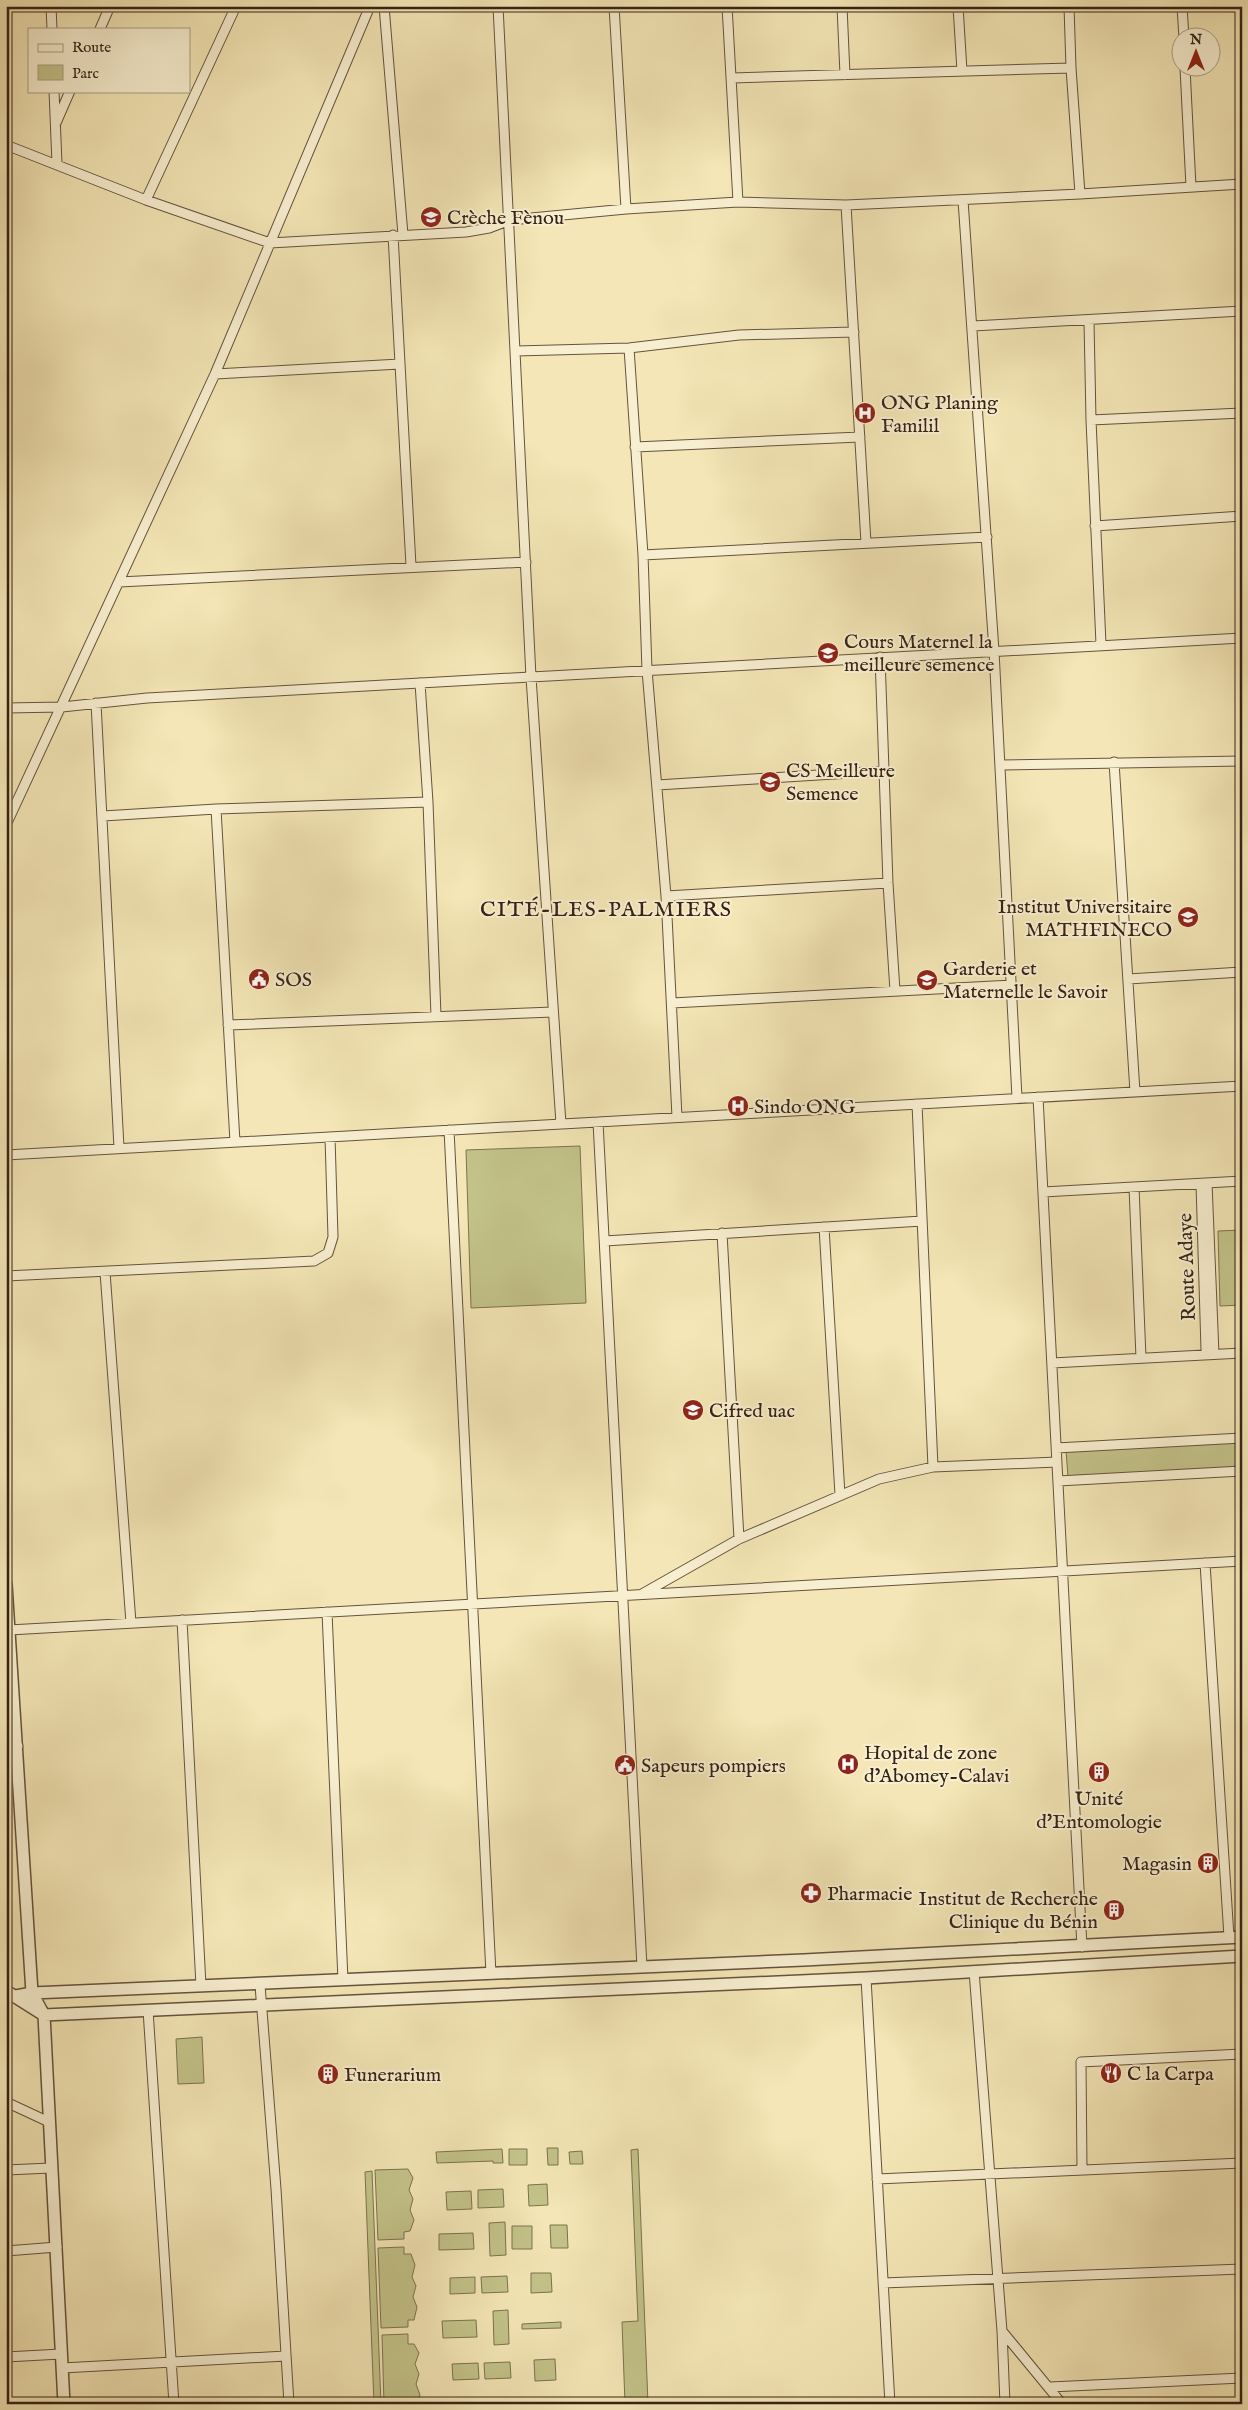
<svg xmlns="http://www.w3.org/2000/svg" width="1248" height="2410" viewBox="0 0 1248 2410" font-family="'IM FELL English',serif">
	<rect width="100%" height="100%" fill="#f4e6b6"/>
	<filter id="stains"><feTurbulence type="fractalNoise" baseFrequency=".004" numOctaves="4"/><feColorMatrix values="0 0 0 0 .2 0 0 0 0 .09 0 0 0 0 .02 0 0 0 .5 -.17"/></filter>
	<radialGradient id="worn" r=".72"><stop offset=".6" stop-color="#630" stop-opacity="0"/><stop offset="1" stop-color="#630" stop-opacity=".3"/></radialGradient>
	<path fill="#c3c389" stroke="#7c7250" d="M580,1146l6,157 -115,5 -5,-158z
		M1242,1230v75l-22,1 -2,-75z
		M1242,1442v26l-174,9 -2,-26z
		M202,2037l2,46 -26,1 -2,-45z
		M547,2148h11v17h-10z
		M502,2149l1,14h-10v-2l-56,2 -1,-11z
		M509,2149h18v16h-18z
		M638,2149l10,255h-23l-3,-82 16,-1 -7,-171z
		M582,2151l1,13h-13l-1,-12z
		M408,2169l5,9 -4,12 4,9 -3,11 4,10 -4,11 -6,1v7l-26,1 -3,-70z
		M372,2171l9,233h-7l-9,-232z
		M547,2184l1,21 -19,1 -1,-21z
		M503,2189l1,18 -26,1v-18z
		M471,2191l1,18 -25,1 -1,-18z
		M505,2222l1,33 -16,1 -1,-33z
		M550,2225h17l1,23h-17z
		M512,2226h20v23h-20z
		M473,2233l1,16 -35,1v-16z
		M404,2247v7h7l4,11 -3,12 4,9 -3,11 4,10 -3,13h-6v7l-27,1 -3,-80z
		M531,2273h20l1,19 -21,1z
		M507,2276l1,16 -26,1 -1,-16z
		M475,2277v16l-25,1v-16z
		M508,2310l1,34 -15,1 -1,-34z
		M476,2320l1,17 -34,1 -1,-17z
		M561,2322v6l-39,1v-5z
		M408,2334v10h6l5,9 -4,11 4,10 -3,10 4,11 -3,9h-33l-2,-69z
		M555,2359l1,21 -21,1 -1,-21z
		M510,2362l1,16 -26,1 -1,-16z
		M478,2363l1,16 -26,1 -1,-16z"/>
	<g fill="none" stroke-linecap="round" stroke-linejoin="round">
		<g stroke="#65533e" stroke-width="11">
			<path id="minor" d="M51,6l1,23
				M384,6l19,229
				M498,6l33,671 30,447
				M614,6l12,203
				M727,6l11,196
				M842,6l3,69
				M958,6l4,65
				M1069,6l2,62 9,126
				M1182,6l2,32
				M100,29l10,-23
				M1185,68l6,119
				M732,78l339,-10
				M54,91l3,73
				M56,123l14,-32
				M6,145l140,55 124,43 196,-11 23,-4 21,-8 116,-11 112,-7 108,3 234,-11 162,-10
				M146,200l90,-194
				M963,200l31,451 23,447
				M846,205l20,338
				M393,235l18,331
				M1089,321l2,99 10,224
				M973,326l269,-15
				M629,348l14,207 4,115 19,226 11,221
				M516,351l113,-3 110,-13 115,-3
				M215,374l185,-10
				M1091,420l151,-7
				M635,447l225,-10
				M1095,526l147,-10
				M643,555l344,-18
				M119,582l407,-20
				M880,657l8,226 7,108
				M420,683l8,119 8,214
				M96,703l23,445
				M6,708l56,-1 85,-9 1095,-60
				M1114,762l21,330
				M1001,765l241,-4
				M657,785l226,-14
				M216,809l19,333
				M103,816l113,-7 212,-7
				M6,825l209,-451 155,-368
				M666,896l222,-13
				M1128,979l114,-7
				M672,1003l340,-18
				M228,1025l325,-13
				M1038,1097l44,850
				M917,1104l16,363
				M598,1122l44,845
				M449,1130l42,844
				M6,1155l1236,-69
				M1207,1183l7,171
				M1201,1184l5,166
				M1134,1187l7,171
				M1043,1192l199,-11
				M824,1227l16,268
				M722,1233l17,306
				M605,1241l317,-20
				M105,1272l26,351
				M6,1276l308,-15 14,-8 5,-16 -3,-100
				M1052,1363l190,-10
				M1056,1448l186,-10
				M1058,1481l184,-10
				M1205,1563l24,374
				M642,1594l97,-55 140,-60 54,-12 124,-5
				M327,1612l16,368
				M182,1620l19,366
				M9,1630l1233,-69
				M6,1735l12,11
				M974,1971l28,360 3,73
				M866,1978l24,426
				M260,1985l16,204 13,215
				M148,2010l26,394
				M6,2102l43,20
				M6,2170l45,-2
				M1082,2170l-1,-108 161,-8
				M877,2179l365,-16
				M6,2251l51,-4
				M883,2283l359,-14
				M1002,2331l60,73
				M6,2357l55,-3
				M62,2368l224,-12
				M1050,2387l192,-9"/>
		</g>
		<g stroke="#65533e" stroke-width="14">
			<path id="tertiary" d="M6,1584l26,409 12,22 20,389
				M6,1991l38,24 822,-37 376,-22
				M16,1996l16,-3 772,-33 438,-23"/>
		</g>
		<use href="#minor" stroke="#f8efd0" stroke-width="9"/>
		<use href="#tertiary" stroke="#f8efd0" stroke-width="11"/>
	</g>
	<defs>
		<g id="school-disc" transform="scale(1.125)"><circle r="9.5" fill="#8f2418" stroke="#f8efd0"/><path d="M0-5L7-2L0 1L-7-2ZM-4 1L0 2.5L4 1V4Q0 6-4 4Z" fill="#fff"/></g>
		<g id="hospital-disc" transform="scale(1.125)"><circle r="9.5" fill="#8f2418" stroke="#f8efd0"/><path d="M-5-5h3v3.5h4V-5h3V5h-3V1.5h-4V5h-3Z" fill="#fff"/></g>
		<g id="civic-disc" transform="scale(1.125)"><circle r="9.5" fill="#8f2418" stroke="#f8efd0"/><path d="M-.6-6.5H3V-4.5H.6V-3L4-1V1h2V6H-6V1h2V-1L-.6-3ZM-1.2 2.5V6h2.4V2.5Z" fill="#fff"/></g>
		<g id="university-disc" transform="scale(1.125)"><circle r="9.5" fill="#8f2418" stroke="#f8efd0"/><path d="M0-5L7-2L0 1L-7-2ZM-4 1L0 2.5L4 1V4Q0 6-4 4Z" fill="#fff"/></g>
		<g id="building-disc" transform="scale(1.125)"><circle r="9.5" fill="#8f2418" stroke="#f8efd0"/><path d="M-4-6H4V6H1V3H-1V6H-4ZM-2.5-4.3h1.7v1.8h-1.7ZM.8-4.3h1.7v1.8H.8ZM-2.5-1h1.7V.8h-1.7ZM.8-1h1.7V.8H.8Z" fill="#fff"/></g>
		<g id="pharmacy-disc" transform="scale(1.125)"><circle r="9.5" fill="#8f2418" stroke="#f8efd0"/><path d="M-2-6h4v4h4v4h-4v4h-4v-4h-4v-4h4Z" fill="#fff"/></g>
		<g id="restaurant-disc" transform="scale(1.125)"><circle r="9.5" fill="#8f2418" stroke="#f8efd0"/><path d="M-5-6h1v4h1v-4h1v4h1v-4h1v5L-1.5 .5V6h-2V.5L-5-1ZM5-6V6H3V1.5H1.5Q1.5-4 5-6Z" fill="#fff"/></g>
	</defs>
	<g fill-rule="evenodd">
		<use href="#school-disc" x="431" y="217"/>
		<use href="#hospital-disc" x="865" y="413"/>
		<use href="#school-disc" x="828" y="653"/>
		<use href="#school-disc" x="770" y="782"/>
		<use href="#school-disc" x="1188" y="917"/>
		<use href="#civic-disc" x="259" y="979"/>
		<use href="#school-disc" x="927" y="980"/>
		<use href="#hospital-disc" x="738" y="1106"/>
		<use href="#university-disc" x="693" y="1410"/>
		<use href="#hospital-disc" x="848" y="1764"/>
		<use href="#civic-disc" x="625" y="1765"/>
		<use href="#building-disc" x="1099" y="1772"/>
		<use href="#building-disc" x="1208" y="1863"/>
		<use href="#pharmacy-disc" x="811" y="1893"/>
		<use href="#building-disc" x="1114" y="1910"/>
		<use href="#restaurant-disc" x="1111" y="2073"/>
		<use href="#building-disc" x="328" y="2074"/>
	</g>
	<g text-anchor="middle" stroke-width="4" stroke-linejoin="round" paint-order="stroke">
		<g font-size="20" fill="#352216" stroke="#f8efd0" text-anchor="start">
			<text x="447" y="224">Crèche Fènou</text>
			<text x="881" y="409">ONG Planing<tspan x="881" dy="23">Familil</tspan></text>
			<text x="844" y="648">Cours Maternel la<tspan x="844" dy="23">meilleure semence</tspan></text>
			<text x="786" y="777">CS Meilleure<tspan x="786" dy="23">Semence</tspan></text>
			<text x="1172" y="913" text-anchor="end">Institut Universitaire<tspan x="1172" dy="23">MATHFINECO</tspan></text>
			<text x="943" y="975">Garderie et<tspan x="943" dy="23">Maternelle le Savoir</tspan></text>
			<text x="275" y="986">SOS</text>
			<text x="754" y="1113">Sindo ONG</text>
			<text x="709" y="1417">Cifred uac</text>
			<text x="864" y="1759">Hopital de zone<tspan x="864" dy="23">d’Abomey-Calavi</tspan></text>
			<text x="641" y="1772">Sapeurs pompiers</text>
			<text x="1099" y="1805" text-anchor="middle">Unité<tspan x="1099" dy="23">d'Entomologie</tspan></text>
			<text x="1192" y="1870" text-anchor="end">Magasin</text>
			<text x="827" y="1900">Pharmacie</text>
			<text x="1098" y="1905" text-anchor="end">Institut de Recherche<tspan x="1098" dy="23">Clinique du Bénin</tspan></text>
			<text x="1127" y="2080">C la Carpa</text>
			<text x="344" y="2081">Funerarium</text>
		</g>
		<g font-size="20" fill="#352216" stroke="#f8efd0">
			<text transform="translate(1186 1267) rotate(-92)" y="7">Route Adaye</text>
		</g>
		<g font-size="22" letter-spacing="1" fill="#352216" stroke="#f8efd0">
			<text x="606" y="916">CITÉ-LES-PALMIERS</text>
		</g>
	</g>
	<rect width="1248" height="2410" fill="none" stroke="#f4e6b6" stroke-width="25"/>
	<rect x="8" y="8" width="1233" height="2395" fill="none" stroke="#352216" stroke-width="2.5"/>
	<rect x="12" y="12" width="1223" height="2385" fill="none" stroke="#352216"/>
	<rect x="28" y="28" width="162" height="65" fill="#f8efd0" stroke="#aa9d86"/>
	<rect x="38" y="44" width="25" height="8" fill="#f8efd0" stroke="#aa9d86"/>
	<text x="72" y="52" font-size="15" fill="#352216">Route</text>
	<rect x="38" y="65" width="25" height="15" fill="#c3c389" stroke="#aa9d86"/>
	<text x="72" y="78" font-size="15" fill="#352216">Parc</text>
	<g transform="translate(1196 52)"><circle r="24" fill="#f8efd0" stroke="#aa9d86"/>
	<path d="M0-4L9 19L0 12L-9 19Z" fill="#8f2418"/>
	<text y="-8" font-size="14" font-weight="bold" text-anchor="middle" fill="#352216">N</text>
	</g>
	<rect width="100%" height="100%" filter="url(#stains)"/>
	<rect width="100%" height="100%" fill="url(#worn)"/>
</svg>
